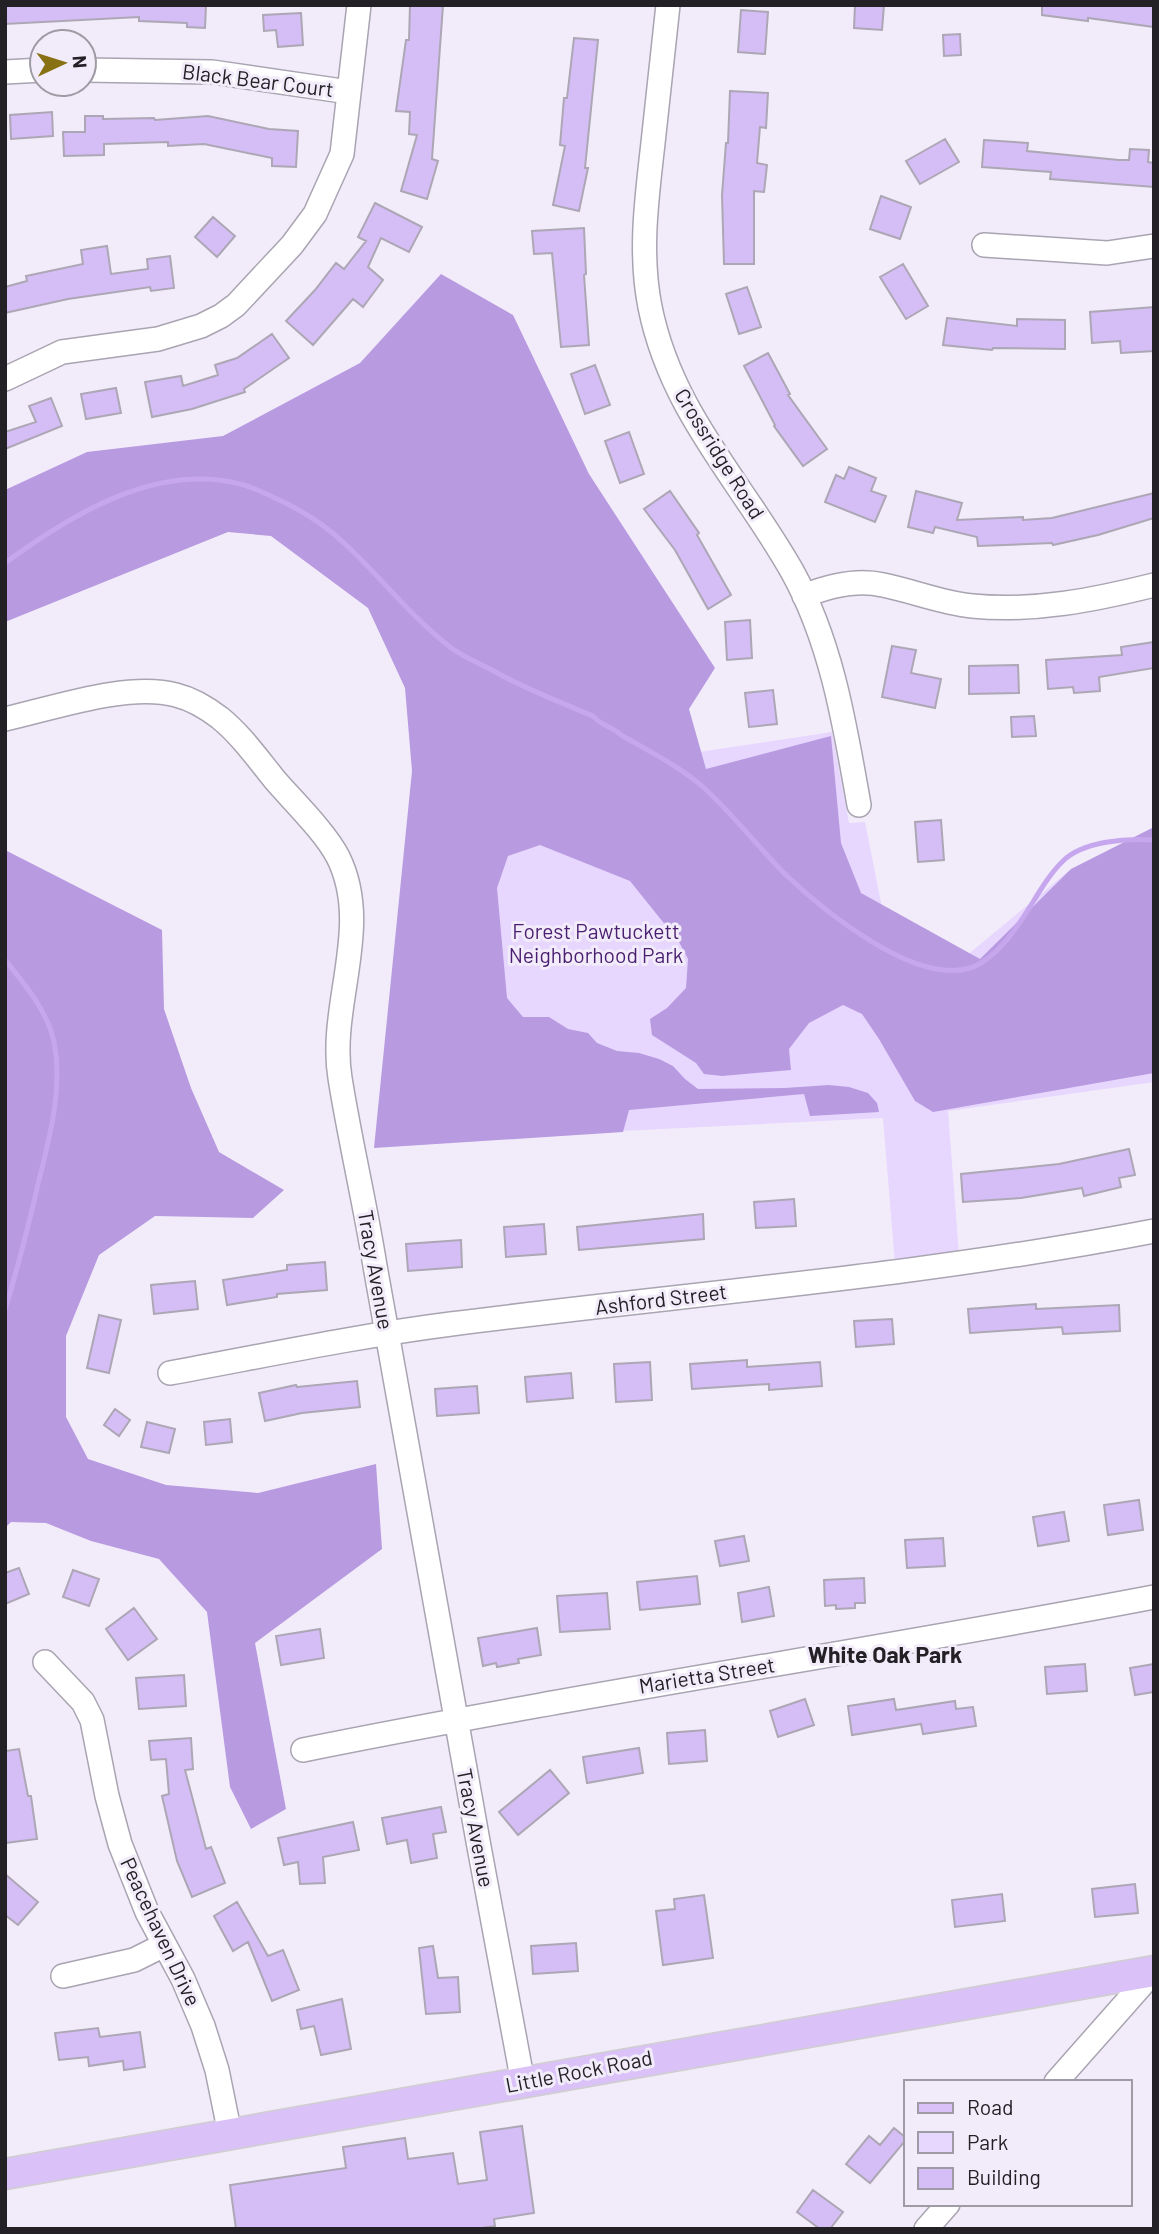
<svg xmlns="http://www.w3.org/2000/svg" width="1159" height="2234" viewBox="0 0 1159 2234" font-family="Barlow,sans-serif">
	<rect width="100%" height="100%" fill="#f2ecfa"/>
	<path fill="#e7d6fe" d="M431,493l208,268 193,-29 17,91 16,-1 37,187 169,-140 83,-14v227l-206,29 11,144 -64,9 -12,-146 -485,24z"/>
	<path fill="#b89ae0" d="M441,274l72,41 76,159 126,194 -26,41 17,60 125,-33 10,107 20,50 119,66 91,-90 83,-42v246l-221,39 -18,-11 -36,-62 -17,-25 -19,-9 -34,18 -20,26 2,21 -69,6 -18,-2 -8,-11 -44,-28 -2,-16 17,-11 19,-20 2,-29 -9,-17 -49,-61 -90,-36 -32,11 -11,32 10,110 16,19h26l19,12 20,4 9,10 20,8 22,2 20,6 14,7 12,13 13,10 87,-1 44,-3 20,2 19,6 9,10 2,9 -69,4 -6,-22 -175,16 -6,22 -249,16 38,-377 -7,-83 -37,-80 -97,-72 -43,-4 -223,90v-132l82,-38 136,-16 137,-73z
		M5,850l157,80 2,79 27,79 28,64 65,38 -31,28 -98,-2 -56,39 -33,81v81l22,42 78,26 92,8 118,-29 6,85 -127,94 31,166 -35,20 -21,-42 -23,-175 -48,-53 -68,-18 -45,-18 -35,-1 -6,6z"/>
	<g fill="none" stroke-linecap="round" stroke-linejoin="round">
		<path stroke="#c6a7ee" stroke-width="5" d="M5,563c67,-49 153,-102 239,-78 10,3 20,8 29,12 27,12 50,26 71,46 36,33 67,74 106,104 16,12 34,18 51,28 30,16 61,28 92,41 7,9 20,11 28,19 28,16 56,30 81,51 31,28 55,60 84,89 38,36 128,110 184,93 13,-4 25,-15 34,-25 23,-25 37,-61 59,-82 20,-20 64,-23 91,-21
			M5,960c19,23 43,52 49,82 9,46 -4,94 -15,138 -10,44 -21,87 -34,130"/>
	</g>
	<path fill="#d5bdf6" stroke="#ada7b5" stroke-width="2" d="M5,5h201l-1,23 -18,-1v-4l-48,-2v-4l-134,7z
		M410,5h33l-11,154 6,2 -11,38 -26,-8 16,-56 -8,-1 1,-22 -14,-1 10,-71h3z
		M855,5h29l-2,25 -28,-2z
		M1042,5h112v22l-66,-9v3l-46,-6z
		M741,10l27,2 -3,42 -27,-2z
		M301,13l2,32 -25,2 -2,-17 -12,1 -1,-16z
		M960,34l1,21 -17,1 -1,-21z
		M574,38l24,2 -13,128h3l-9,43 -26,-6 12,-59 -5,-1 4,-47h3z
		M730,91l38,2 -2,35 -6,-1 -3,36 10,2 -3,27 -10,-1v73h-30l-2,-69 4,-52h2z
		M52,112l1,24 -42,3 -1,-24z
		M85,116h18v3l51,-1 1,2 53,-4 61,13 29,2 -2,36 -24,-1v-8l-68,-14 -36,2v-4l-64,2v11l-40,1 -1,-24h22z
		M945,139l14,23 -39,22 -14,-23z
		M984,140l44,3 -1,8 92,9h10l1,-11 19,1 -1,12 6,1v24l-104,-8 1,-7 -69,-5z
		M881,196l30,11 -11,32 -30,-10z
		M375,203l47,24 -13,25 -28,-14 -13,29 15,13 -20,27 -10,-8 -40,46 -27,-24 29,-31 21,-27 8,6 22,-28 -8,-4z
		M213,217l22,19 -18,21 -22,-20z
		M584,228l2,46 -2,1 5,70 -28,2 -9,-94 -18,1 -2,-23z
		M107,246l4,28 37,-5 -1,-10 23,-3 4,32 -23,3 -1,-4 -82,12 -63,14v-26l22,-6 -1,-5 57,-12 -2,-14z
		M903,264l25,42 -22,13 -26,-42z
		M747,287l14,40 -22,7 -13,-40z
		M1154,307v44l-33,2 -1,-12 -28,2 -2,-31z
		M947,318l70,8v-7l48,1v29l-72,-1 -1,2 -49,-5z
		M272,334l17,24 -45,31 1,3 -53,17 -40,8 -7,-35 36,-6 2,10 35,-11 -3,-10 22,-7z
		M768,353l22,41 -2,1 39,54 -24,17 -29,-40 1,-1 -31,-59z
		M595,365l15,40 -25,9 -14,-40z
		M116,388l5,25 -35,6 -5,-25z
		M51,398l11,28 -57,23v-17l31,-10 -7,-16z
		M629,432l15,42 -24,9 -15,-42z
		M849,467l27,11 -5,13 15,5 -11,26 -50,-20 11,-27 8,4z
		M670,491l29,42 -2,2 34,60 -23,14 -33,-59 -31,-41z
		M916,491l46,12 -5,17 66,-3v3l29,-2 102,-25v25l-56,17 -45,10 -1,-2 -74,3 -1,-9 -42,-10 -2,6 -25,-6z
		M750,620l2,38 -25,2 -2,-38z
		M1154,642v26l-55,9 1,14 -26,2 -1,-6 -25,2 -2,-29 76,-5 -1,-8z
		M892,646l24,4 -5,23 30,6 -6,29 -53,-11z
		M1018,665l1,28 -50,1v-28z
		M773,690l4,34 -28,3 -4,-34z
		M1034,716l2,20 -24,1 -1,-20z
		M941,820l3,40 -26,2 -3,-40z
		M1129,1149l6,26 -16,3 2,9 -37,9 -2,-8 -61,10 -58,4 -2,-28 98,-10z
		M794,1199l2,27 -40,2 -2,-26z
		M703,1214l1,25 -125,11 -2,-23z
		M544,1224l2,30 -40,3 -2,-30z
		M461,1240l1,27 -54,4 -2,-27z
		M325,1262l2,28 -50,4v3l-50,8 -4,-25 64,-10v-5z
		M195,1281l3,28 -44,5 -3,-29z
		M1036,1304v5l83,-4 1,26 -57,3 -1,-7 -92,6 -2,-24z
		M99,1315l22,5 -12,53 -22,-5z
		M892,1319l2,25 -38,3 -2,-26z
		M747,1360v7l73,-5 2,24 -53,4v-6l-77,5 -2,-25z
		M650,1362l2,38 -36,2 -2,-38z
		M571,1373l2,25 -46,4 -2,-25z
		M357,1381l3,26 -58,6 -37,8 -6,-28 37,-8 1,2z
		M477,1386l2,27 -42,3 -2,-27z
		M115,1409l15,11 -11,16 -15,-11z
		M230,1419l2,23 -26,3 -2,-23z
		M147,1422l28,7 -6,24 -28,-6z
		M1139,1500l4,30 -35,5 -4,-30z
		M1064,1512l5,29 -31,5 -5,-29z
		M744,1536l5,25 -29,5 -5,-25z
		M943,1538l2,28 -38,2 -2,-28z
		M19,1568l10,26 -24,10v-31z
		M73,1570l26,9 -10,27 -26,-9z
		M697,1576l3,28 -60,6 -3,-28z
		M864,1578l1,25h-10v5l-19,1v-4l-11,1 -1,-26z
		M769,1587l5,29 -32,6 -4,-29z
		M607,1593l3,36 -50,3 -3,-36z
		M134,1608l23,31 -29,21 -22,-31z
		M537,1628l4,27 -23,4 1,4 -22,4 -1,-4 -13,3 -5,-28z
		M320,1629l4,29 -43,7 -5,-29z
		M1085,1664l2,27 -40,3 -2,-27z
		M1154,1664v28l-19,3 -5,-27z
		M184,1675l2,31 -47,3 -3,-31z
		M805,1699l9,26 -36,12 -8,-26z
		M894,1699l2,11 59,-9 1,8 17,-2 3,19 -53,8 -2,-10 -69,11 -4,-29z
		M705,1730l2,31 -38,3 -2,-31z
		M191,1738l2,31 -8,1 21,79 5,-2 14,36 -33,14 -15,-36 -15,-65 7,-2 -3,-35 -15,1 -2,-19z
		M639,1748l4,25 -56,10 -4,-26z
		M19,1749l9,47h3l6,43 -32,4v-92z
		M550,1770l19,23 -51,42 -19,-23z
		M441,1807l5,25 -13,2 4,24 -26,5 -4,-23 -20,4 -5,-26z
		M353,1822l6,28 -36,7 2,26 -25,1 -2,-22 -14,3 -6,-27z
		M5,1874l33,28 -20,23 -13,-10z
		M1135,1884l3,29 -43,4 -3,-28z
		M1002,1894l3,27 -50,6 -3,-27z
		M704,1895l9,63 -50,7 -7,-54 19,-2 -1,-10z
		M237,1902l31,54 15,-6 16,40 -27,11 -24,-59 -15,9 -19,-35z
		M576,1943l2,28 -45,3 -2,-28z
		M433,1946l5,32 20,-1 2,35 -34,2 -7,-66z
		M342,1999l9,50 -30,6 -7,-29 -13,3 -4,-19z
		M98,2028l2,9 40,-5 5,35 -21,3 -1,-9 -34,5 -1,-9 -29,3 -4,-27z
		M522,2126l12,87 -40,6 1,7 -19,3h-240l-6,-44 116,-17 -3,-21 62,-9 3,21 45,-6 5,31 29,-4 -7,-48z
		M894,2128l11,9v4l-35,42 -24,-19 23,-28 11,9z
		M813,2190l30,22 -13,17h-10l-23,-17z"/>
	<g fill="none" stroke-linecap="round" stroke-linejoin="round">
		<g stroke="#a9a4b1" stroke-width="26">
			<path id="minor" d="M668,5c-5,46 -10,92 -15,138 -6,54 -14,109 -3,164 21,105 91,174 142,264 40,72 53,155 67,234
				M84,70l128,2 137,20
				M5,72l37,-2
				M984,245l123,8 47,-7
				M5,379l57,-27 96,-13 43,-13 20,-10 15,-11 56,-60 23,-31 27,-60 17,-149
				M804,596c25,-10 53,-17 79,-11 30,6 59,18 89,21 62,6 122,-6 182,-21
				M5,719c49,-11 123,-37 171,-24 16,4 31,13 44,23 21,17 38,41 55,62 19,22 50,52 63,77 35,70 -10,148 2,221 10,63 25,125 35,188 47,273 97,545 148,817
				M170,1373c93,-17 187,-37 281,-49 234,-30 471,-48 703,-93
				M45,1662l38,40 9,18 15,76 13,48 27,68 36,67 20,47 14,44 13,64
				M303,1750c283,-57 568,-99 851,-153
				M63,1976l71,-16 30,-15
				M1056,2082l98,-111
				M926,2229l22,-25"/>
		</g>
		<g stroke="#cfcecf" stroke-width="33">
			<path id="major" d="M5,2174c383,-69 766,-137 1149,-203"/>
		</g>
		<use href="#minor" stroke="#fff" stroke-width="23"/>
		<use href="#major" stroke="#dac2f9" stroke-width="30"/>
	</g>
	<g text-anchor="middle" stroke-width="6" stroke-linejoin="round" paint-order="stroke">
		<g font-size="21" fill="#232126" stroke="#f2ecfa">
			<text transform="translate(258 81) rotate(7)" y="7">Black Bear Court</text>
			<text transform="translate(719 454) rotate(58)" y="7">Crossridge Road</text>
			<text transform="translate(375 1270) rotate(80)" y="7">Tracy Avenue</text>
			<text transform="translate(661 1300) rotate(-7)" y="7">Ashford Street</text>
			<text transform="translate(707 1676) rotate(-9)" y="7">Marietta Street</text>
			<text transform="translate(475 1828) rotate(79)" y="7">Tracy Avenue</text>
			<text transform="translate(160 1932) rotate(65)" y="7">Peacehaven Drive</text>
			<text transform="translate(579 2072) rotate(-11)" y="7">Little Rock Road</text>
		</g>
		<g font-size="21" fill="#4a1f71" stroke="#f2ecfa">
			<text x="596" y="939">Forest Pawtuckett<tspan x="596" dy="24">Neighborhood Park</tspan></text>
		</g>
		<g font-size="23" font-weight="bold" fill="#232126" stroke="#f2ecfa">
			<text x="885" y="1663">White Oak Park</text>
		</g>
	</g>
	<rect width="1159" height="2234" fill="none" stroke="#232126" stroke-width="14"/>
	<rect x="904" y="2080" width="228" height="126" fill="#f2ecfa" stroke="#9f9ba5" stroke-width="2"/>
	<rect x="918" y="2103" width="35" height="10" fill="#dac2f9" stroke="#9f9ba5" stroke-width="2"/>
	<text x="967" y="2115" font-size="21" fill="#232126">Road</text>
	<rect x="918" y="2132" width="35" height="21" fill="#e7d6fe" stroke="#9f9ba5" stroke-width="2"/>
	<text x="967" y="2150" font-size="21" fill="#232126">Park</text>
	<rect x="918" y="2168" width="35" height="21" fill="#d5bdf6" stroke="#9f9ba5" stroke-width="2"/>
	<text x="967" y="2185" font-size="21" fill="#232126">Building</text>
	<g transform="translate(63 63) rotate(86)"><circle r="33" fill="#f2ecfa" stroke="#9f9ba5" stroke-width="2"/>
	<path d="M0-5L12 26L0 18L-12 26Z" fill="#887112"/>
	<text y="-10" font-size="19" font-weight="bold" text-anchor="middle" fill="#232126">N</text>
	</g>
</svg>
